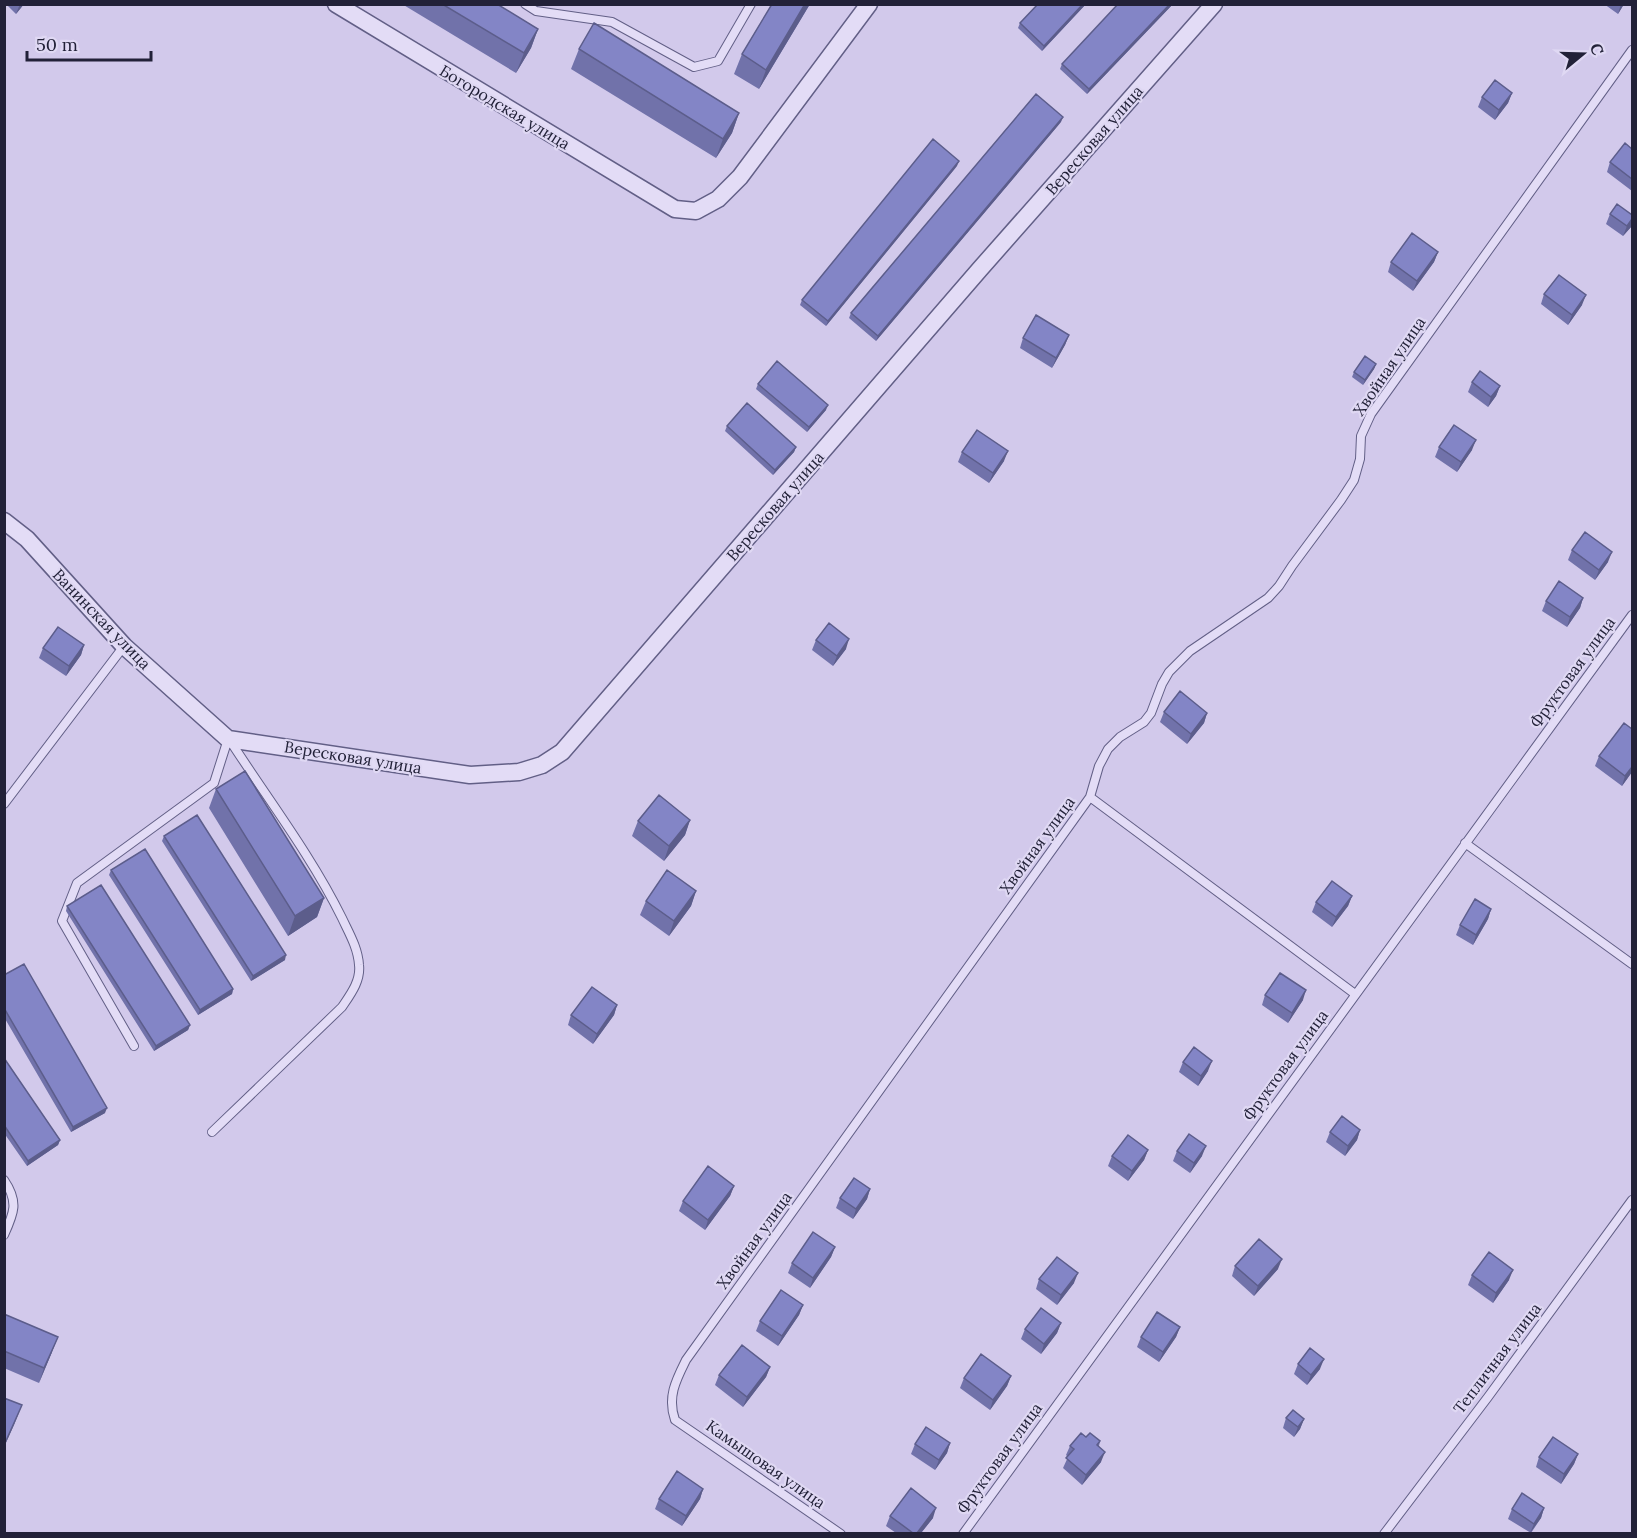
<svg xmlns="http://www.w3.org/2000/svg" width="1637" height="1538" viewBox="0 0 1637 1538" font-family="Lora,serif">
	<rect width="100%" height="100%" fill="#d2c9eb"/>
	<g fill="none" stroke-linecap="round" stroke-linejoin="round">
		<g stroke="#625f86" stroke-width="10">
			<path id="lane" d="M525,4l11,7 76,11 82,45 24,-6 33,-57
				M1090,797l265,197
				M4,804l120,-158
				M1465,843l167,121
				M134,1046l-72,-125 15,-38 137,-100 14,-44
				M212,1132l130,-125c8,-12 19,-26 17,-42 -1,-17 -10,-32 -17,-47 -31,-63 -75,-120 -113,-179
				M4,1180c15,22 10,33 0,55
				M841,1534l-166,-114c-8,-23 1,-40 11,-60l404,-563 9,-31 9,-17 12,-12 24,-15 7,-9 11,-29 7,-12 21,-21 78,-53 11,-12 13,-20 49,-66 13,-20 6,-21 1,-23 10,-22 261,-364
				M963,1534l669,-919
				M1384,1534l104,-137 144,-197"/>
		</g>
		<g stroke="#625f86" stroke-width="19">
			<path id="street" d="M336,4l339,205 21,2 22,-12 22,-22 129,-173
				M4,521l23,18 97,107 104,93 242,36 49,-3 23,-7 20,-13 418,-483 234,-265"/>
		</g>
		<use href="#lane" stroke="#e3dcf6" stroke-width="8"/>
		<use href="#street" stroke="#e3dcf6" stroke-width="16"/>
	</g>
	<path fill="#7172aa" d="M6,4h18l-8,10z
		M402,4h95l41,25 -7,19 -15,25z
		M772,4h38l-51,85 -25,-15 8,-20z
		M1038,4h48l-44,47 -24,-23 2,-5z
		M1173,4l-86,90 -27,-25 2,-5z
		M1604,4h20l-6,10z
		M579,49l160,64 -7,20 -16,25 -145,-89z
		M1512,93l-4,10 -13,17 -17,-13 4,-10z
		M1061,122l-185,219 -27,-23 2,-5z
		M1632,149v42l-25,-19 3,-10z
		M957,166l-131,160 -26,-21 2,-5z
		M1610,214l21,13 -8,9 -17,-12z
		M1438,252l-4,10 -21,29 -25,-19 3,-10z
		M1544,294l38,11 -14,20 -27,-21z
		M1069,335l-4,10 -13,23 -32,-20 3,-10z
		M1376,364l-2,5 -11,16 -11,-8 2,-5z
		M1472,382l28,4 -4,10 -8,11 -20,-15z
		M758,384l68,26 -19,22 -51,-43z
		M727,426l69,21 -2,5 -21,23 -48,-44z
		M1439,447l33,3 -15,22 -22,-15z
		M962,452l42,9 -15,22 -31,-21z
		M1572,550l36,12 -13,18 -27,-20z
		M1583,598l-3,10 -13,19 -25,-16 4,-10z
		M816,640l30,9 -13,17 -21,-16z
		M84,645l-3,10 -15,21 -27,-18 4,-10z
		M1164,712l43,1 -3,10 -17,21 -27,-22z
		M1599,756l33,16 -10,14 -27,-20z
		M216,789l108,109 -7,19 -29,19 -79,-128z
		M690,820l-5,15 -21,26 -32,-25 6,-15z
		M164,836l121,124 -34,21 -89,-140z
		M111,870l122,119 -1,5 -34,21 -89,-140z
		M696,891l-5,15 -22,30 -29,-21 6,-14z
		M1352,896l-4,10 -16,21 -20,-15 4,-10z
		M67,906l123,119 -2,5 -34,21 -88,-140z
		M1491,909l-3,10 -15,26 -17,-10 4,-10z
		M4,975l101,138 -34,19 -67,-115z
		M1265,995l38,5 -15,23 -26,-18z
		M617,1005l-3,10 -21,29 -25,-19 3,-10z
		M4,1058l56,82 -2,5 -31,21 -23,-33z
		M1183,1062l25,9 -10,15 -19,-14z
		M1360,1130l-3,10 -12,16 -19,-14 4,-10z
		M1148,1150l-4,10 -16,21 -20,-15 4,-10z
		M1177,1151l25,5 -12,17 -17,-12z
		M734,1186l-4,10 -25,34 -26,-19 4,-10z
		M870,1189l-3,10 -14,20 -17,-11 4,-10z
		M835,1247l-4,10 -21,31 -22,-15 4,-10z
		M1235,1266l43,3 -24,27 -22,-20z
		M1472,1275l37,5 -16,23 -25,-18z
		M1039,1279l35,4 -17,22 -21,-16z
		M803,1305l-4,10 -21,31 -22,-15 4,-10z
		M4,1314l48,38 -13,31 -35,-15z
		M1061,1323l-4,10 -16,21 -20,-15 4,-10z
		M1180,1327l-4,10 -17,25 -22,-15 4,-10z
		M1298,1364l22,5 -13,16 -13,-11z
		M770,1367l-4,10 -23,30 -28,-22 4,-10z
		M1011,1376l-4,10 -17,24 -30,-22 4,-10z
		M1286,1418l18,1 -4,10 -6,8 -11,-9z
		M1086,1437l14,4 -1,5 2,16 -19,23 -19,-17 5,-11 -2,-2 4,-9z
		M950,1443l-3,10 -12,17 -24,-16 4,-10z
		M1578,1454l-4,10 -13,20 -25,-17 3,-10z
		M703,1489l-3,10 -18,27 -27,-17 4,-10z
		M1544,1508l-3,10 -10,15 -23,-14 4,-10z
		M890,1516l43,2 -12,15h-25l-10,-7z"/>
	<path fill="#5c5d8b" d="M20,4h4l-8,10z
		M805,4h5l-51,85 7,-19z
		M1083,4h3l-44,47 2,-5z
		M1170,4h3l-86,90 2,-5z
		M1621,4h3l-6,10z
		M538,29l-7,19 -15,25 8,-20z
		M1512,93l-4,10 -13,17 4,-10z
		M739,113l-7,20 -16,25 7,-19z
		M1063,117l-2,5 -185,219 2,-5z
		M959,161l-2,5 -131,160 2,-5z
		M1632,219l-1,8 -8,9 4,-10z
		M1438,252l-4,10 -21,29 4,-10z
		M1586,295l-4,10 -14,20 4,-10z
		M1069,335l-4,10 -13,23 4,-10z
		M1376,364l-2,5 -11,16 2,-5z
		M1500,386l-4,10 -8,11 3,-10z
		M828,405l-2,5 -19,22 2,-5z
		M1476,440l-4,10 -15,22 4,-10z
		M796,447l-2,5 -21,23 2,-5z
		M1008,451l-4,10 -15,22 4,-10z
		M1612,552l-4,10 -13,18 4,-10z
		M1583,598l-3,10 -13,19 3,-10z
		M849,639l-3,10 -13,17 4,-10z
		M84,645l-3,10 -15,21 3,-10z
		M1207,713l-3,10 -17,21 4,-10z
		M1632,767v5l-10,14 3,-10z
		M690,820l-5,15 -21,26 5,-15z
		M696,891l-5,15 -22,30 5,-15z
		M1352,896l-4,10 -16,21 4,-10z
		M324,898l-7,19 -29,19 7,-20z
		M1491,909l-3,10 -15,26 3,-10z
		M286,955l-1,5 -34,21 2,-5z
		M233,989l-1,5 -34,21 2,-5z
		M1306,990l-3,10 -15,23 4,-10z
		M617,1005l-3,10 -21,29 4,-10z
		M190,1025l-2,5 -34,21 2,-5z
		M1212,1061l-4,10 -10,15 3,-10z
		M107,1108l-2,5 -34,19 2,-5z
		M1360,1130l-3,10 -12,16 3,-10z
		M60,1140l-2,5 -31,21 1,-5z
		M1206,1146l-4,10 -12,17 4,-10z
		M1148,1150l-4,10 -16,21 4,-10z
		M734,1186l-4,10 -25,34 3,-10z
		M870,1189l-3,10 -14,20 3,-10z
		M835,1247l-4,10 -21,31 3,-10z
		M1282,1259l-4,10 -24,27 4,-10z
		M1513,1270l-4,10 -16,23 3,-10z
		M1078,1273l-4,10 -17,22 4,-10z
		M803,1305l-4,10 -21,31 4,-10z
		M1061,1323l-4,10 -16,21 3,-10z
		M1180,1327l-4,10 -17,25 4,-10z
		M58,1337l-6,15 -13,31 5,-15z
		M1324,1359l-4,10 -13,16 4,-10z
		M770,1367l-4,10 -23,30 4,-10z
		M1011,1376l-4,10 -17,24 3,-10z
		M22,1405l-8,20 -10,22 1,-4z
		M1304,1419l-4,10 -6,8 4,-10z
		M950,1443l-3,10 -12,17 4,-10z
		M1105,1452l-4,10 -19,23 4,-10z
		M1578,1454l-4,10 -13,20 3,-10z
		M703,1489l-3,10 -18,27 4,-10z
		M936,1508l-3,10 -12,15h-4z
		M1544,1508l-3,10 -11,15 4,-9z"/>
	<path fill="#8385c6" stroke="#5c5d8b" stroke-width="1.5" d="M442,4h55l41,25 -14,24z
		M772,4h33l-39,66 -24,-16z
		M1038,4h45l-39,42 -24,-23z
		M1118,4h52l-81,85 -27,-25z
		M594,23l145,90 -16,26 -144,-90z
		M1495,80l17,13 -13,17 -17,-13z
		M1036,94l27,23 -185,219 -27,-23z
		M933,139l26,22 -131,160 -26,-21z
		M1625,143l7,6v30l-22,-17z
		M1617,204l15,11v4l-5,7 -17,-12z
		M1412,233l26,19 -21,29 -26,-19z
		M1559,275l27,20 -14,20 -28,-21z
		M1036,315l33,20 -13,23 -33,-20z
		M1365,356l11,8 -11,16 -11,-8z
		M777,361l51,44 -19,22 -51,-43z
		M1480,371l20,15 -9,11 -19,-15z
		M747,403l49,44 -21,23 -48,-44z
		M1454,425l22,15 -15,22 -22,-15z
		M977,430l31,21 -15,22 -31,-21z
		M1585,532l27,20 -13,18 -27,-20z
		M1559,581l24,17 -13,19 -24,-16z
		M829,623l20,16 -12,17 -21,-16z
		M58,627l26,18 -15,21 -26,-18z
		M1180,691l27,22 -16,21 -27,-22z
		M1624,723l8,6v38l-7,9 -26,-20z
		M245,771l79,127 -29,18 -79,-127z
		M659,795l31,25 -21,26 -31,-25z
		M197,815l89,140 -33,21 -89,-140z
		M145,849l88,140 -33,21 -89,-140z
		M667,870l29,21 -22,30 -28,-20z
		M1332,881l20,15 -16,21 -20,-15z
		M101,885l89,140 -34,21 -89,-140z
		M1475,899l16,10 -15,26 -16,-10z
		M24,964l83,144 -34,19 -69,-119v-33z
		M1280,973l26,17 -14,23 -27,-18z
		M592,987l25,18 -20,29 -26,-19z
		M1194,1047l18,14 -11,15 -18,-14z
		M4,1058l56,82 -32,21 -24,-36z
		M1342,1116l18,14 -12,16 -18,-14z
		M1189,1134l17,12 -12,17 -17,-12z
		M1128,1135l20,15 -16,21 -20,-15z
		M708,1166l26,20 -26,34 -25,-19z
		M854,1178l16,11 -14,20 -16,-11z
		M813,1232l22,15 -22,31 -21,-15z
		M1259,1239l23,20 -24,27 -23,-20z
		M1489,1252l24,18 -17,23 -24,-18z
		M1057,1257l21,16 -17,22 -22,-16z
		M781,1290l22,15 -21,31 -22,-15z
		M1041,1308l20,15 -17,21 -19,-15z
		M1157,1312l23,15 -17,25 -22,-15z
		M4,1314l54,23 -14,31 -40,-17z
		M742,1345l28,22 -23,30 -28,-22z
		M1310,1348l14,11 -13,16 -13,-11z
		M981,1354l30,22 -18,24 -29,-22z
		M4,1398l18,7 -17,38h-1z
		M1293,1410l11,9 -6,8 -12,-9z
		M926,1427l24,16 -11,17 -24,-16z
		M1081,1433l5,4 4,-4 10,8 -3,4 8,7 -19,23 -20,-17 8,-9 -4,-3z
		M1553,1437l25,17 -14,20 -25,-17z
		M677,1471l26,18 -17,27 -27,-17z
		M911,1488l25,20 -19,25h-4l-23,-17z
		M1522,1493l22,15 -10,16 -22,-15z"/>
	<g text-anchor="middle" stroke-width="4.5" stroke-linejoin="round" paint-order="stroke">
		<g font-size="16" fill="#222138" stroke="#dfd8f3">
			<text transform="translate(505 107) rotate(31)" y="6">Богородская улица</text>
			<text transform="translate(1094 140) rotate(-49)" y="6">Вересковая улица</text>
			<text transform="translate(1389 366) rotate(-56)" y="6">Хвойная улица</text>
			<text transform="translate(775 506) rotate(-49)" y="6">Вересковая улица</text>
			<text transform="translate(102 619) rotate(46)" y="6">Ванинская улица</text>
			<text transform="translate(1572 672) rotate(-54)" y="6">Фруктовая улица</text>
			<text transform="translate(353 757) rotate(9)" y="6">Вересковая улица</text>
			<text transform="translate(1037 845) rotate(-54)" y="6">Хвойная улица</text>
			<text transform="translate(1285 1065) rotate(-54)" y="6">Фруктовая улица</text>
			<text transform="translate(754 1240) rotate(-54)" y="6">Хвойная улица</text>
			<text transform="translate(1497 1358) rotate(-53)" y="6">Тепличная улица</text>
			<text transform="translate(999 1458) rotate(-54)" y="6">Фруктовая улица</text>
			<text transform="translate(766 1464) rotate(35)" y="6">Камышовая улица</text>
		</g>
	</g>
	<rect width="1637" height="1538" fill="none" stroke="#222138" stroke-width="12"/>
	<g transform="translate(1583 54) rotate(71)" stroke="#dfd8f3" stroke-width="4.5" paint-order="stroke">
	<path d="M0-4.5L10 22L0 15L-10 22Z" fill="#222138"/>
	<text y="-9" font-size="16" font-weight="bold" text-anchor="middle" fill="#222138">С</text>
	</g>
	<path d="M27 51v9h124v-9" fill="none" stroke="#222138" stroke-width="3"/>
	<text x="36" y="51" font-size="18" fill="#222138" stroke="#dfd8f3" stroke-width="4.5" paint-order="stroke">50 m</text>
</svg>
